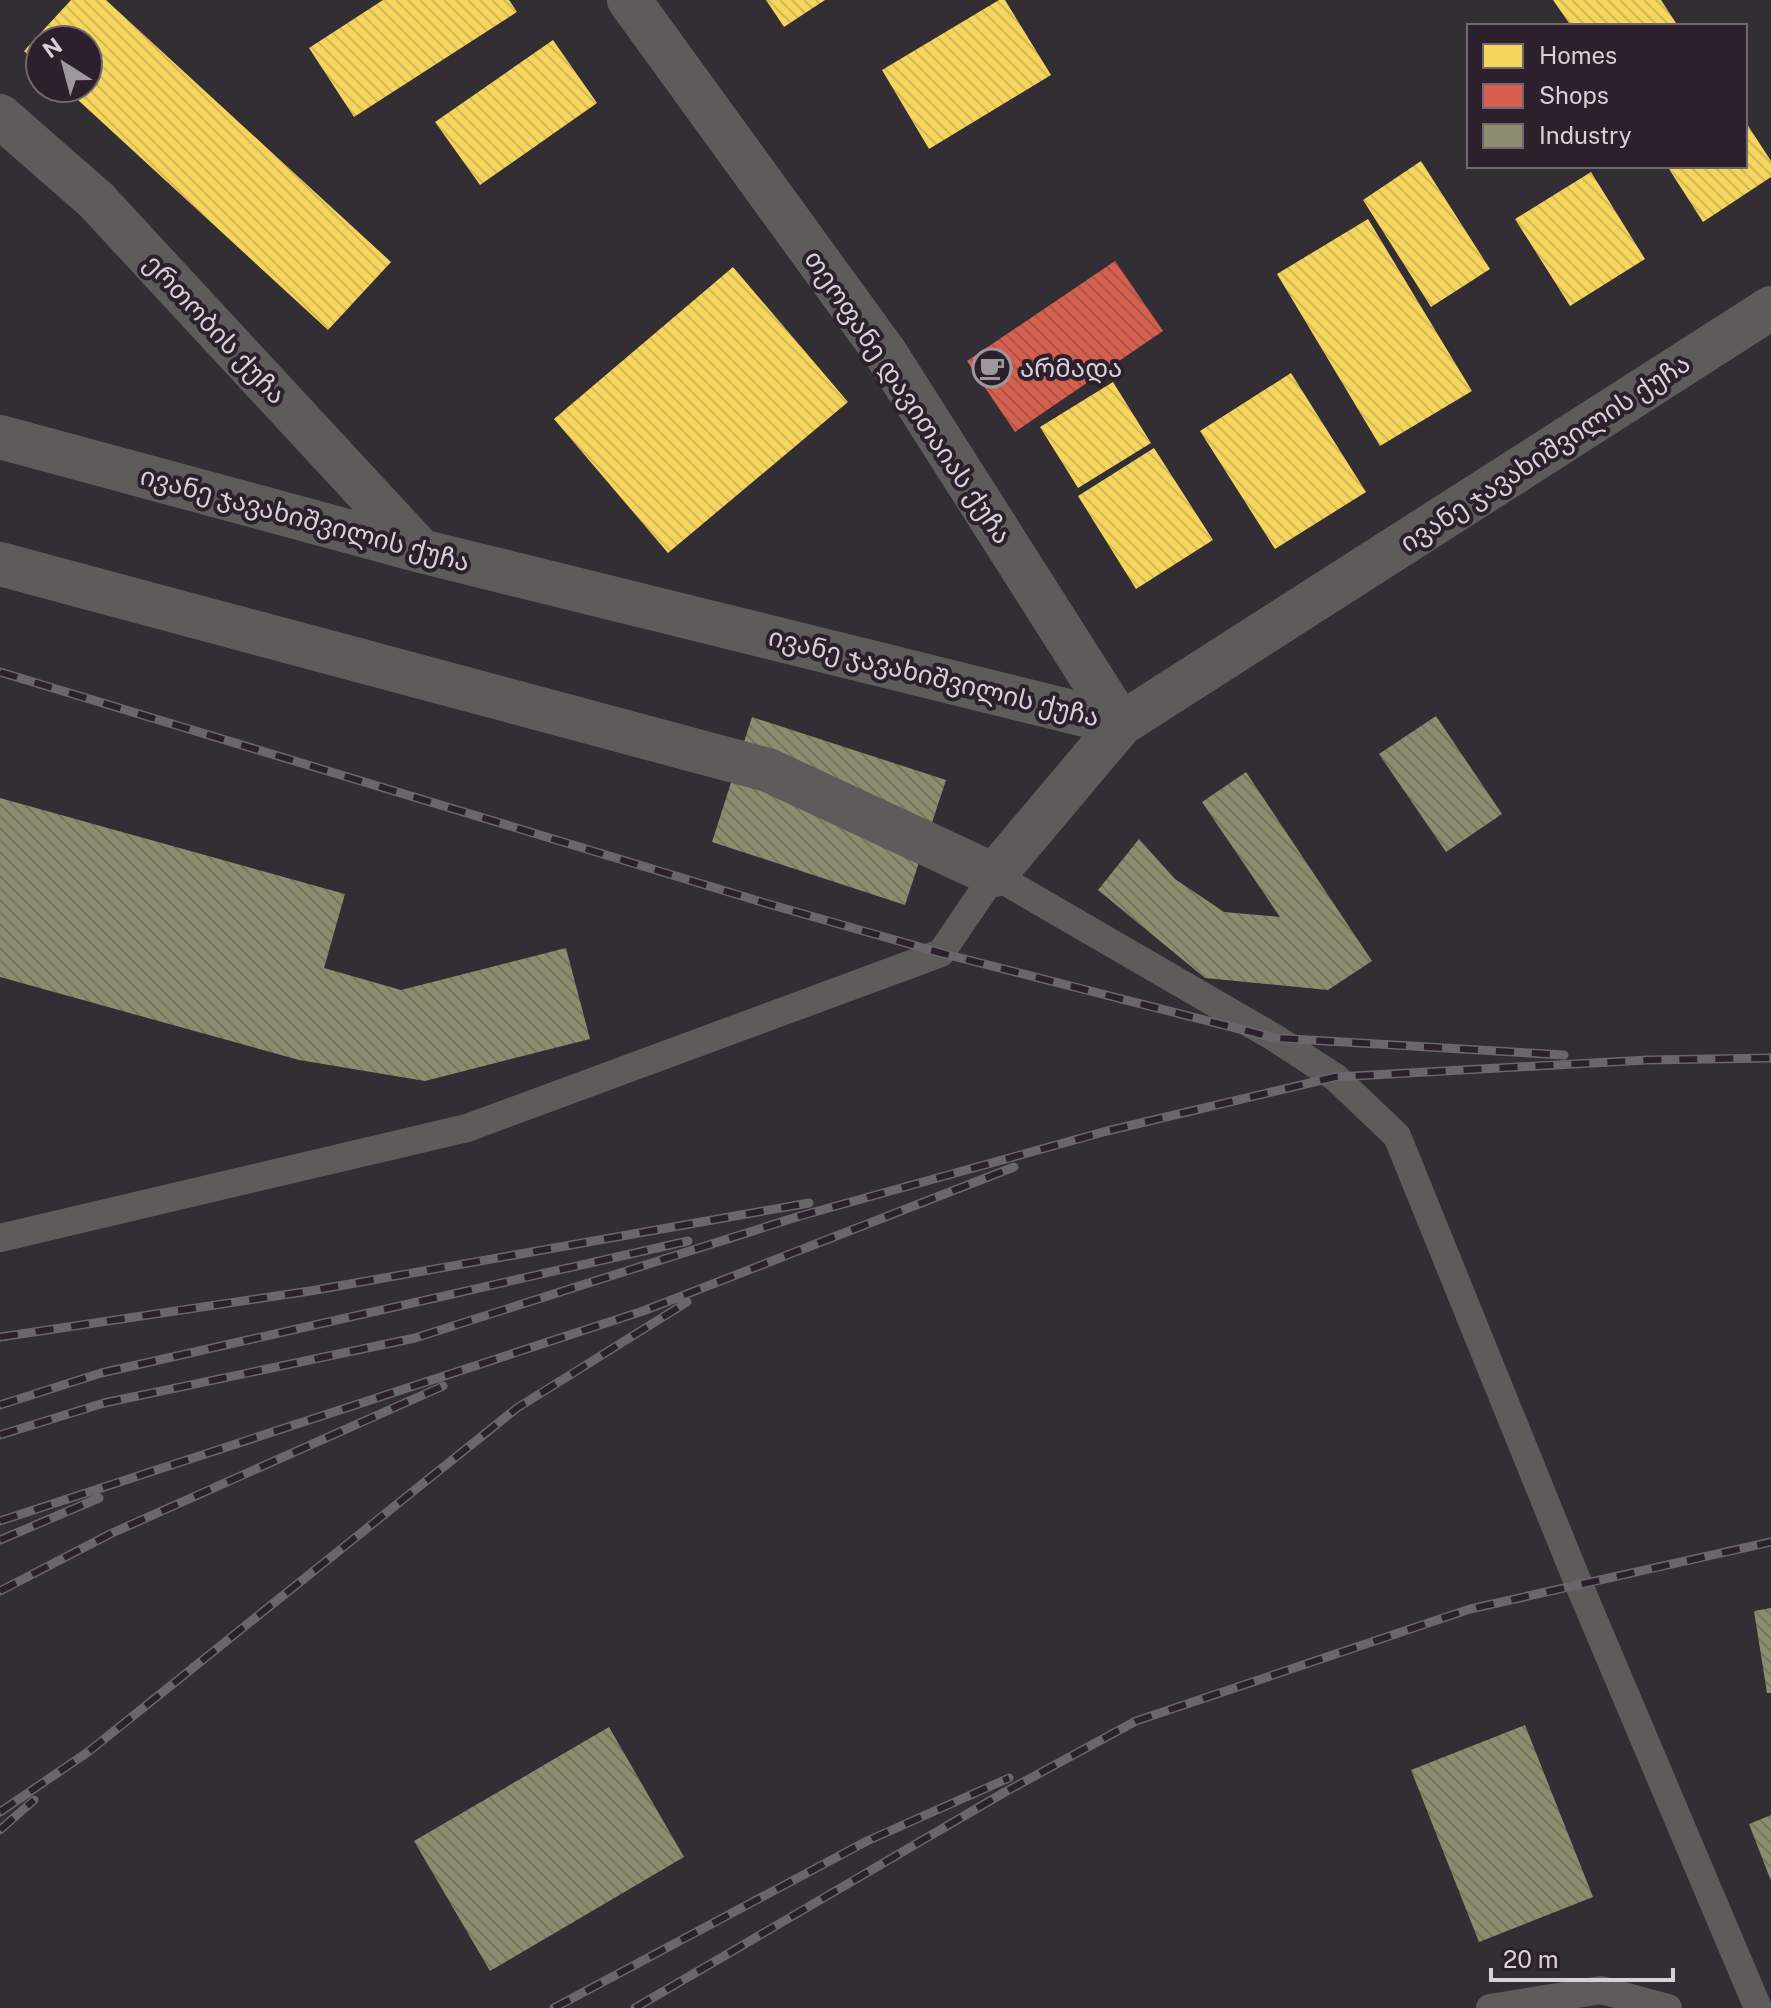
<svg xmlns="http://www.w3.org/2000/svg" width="1771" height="2008" viewBox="0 0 1771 2008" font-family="'Public Sans','Noto Sans Georgian',sans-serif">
	<defs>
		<pattern id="homes-back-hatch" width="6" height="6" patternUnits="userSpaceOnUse" patternTransform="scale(2)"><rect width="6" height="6" fill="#f6d55c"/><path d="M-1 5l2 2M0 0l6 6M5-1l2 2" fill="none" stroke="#d2b757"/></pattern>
		<pattern id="shops-back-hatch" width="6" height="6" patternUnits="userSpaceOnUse" patternTransform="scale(2)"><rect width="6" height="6" fill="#d6604d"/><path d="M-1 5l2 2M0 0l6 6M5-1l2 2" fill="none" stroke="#a95649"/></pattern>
		<pattern id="industry-back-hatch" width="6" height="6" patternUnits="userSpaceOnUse" patternTransform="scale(2)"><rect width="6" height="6" fill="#8c8c6e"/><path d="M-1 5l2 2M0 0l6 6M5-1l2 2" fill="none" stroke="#767560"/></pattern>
	</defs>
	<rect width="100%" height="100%" fill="#332d34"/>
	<path fill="url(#homes-back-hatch)" d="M71,0h35l285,262 -63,68 -263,-242h23v-48h-48v25l-16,-14z
		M383,0h126l8,12 -163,105 -45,-69z
		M766,0h59l-41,27z
		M999,0h6l46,75 -122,74 -47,-79z
		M1553,0h108l15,23 -5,3h-100z
		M553,40l44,63 -117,82 -45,-63z
		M1745,121l26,40v16l-68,45 -36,-56h78z
		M1421,161l69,108 -59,38 -68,-107z
		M1591,172l54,87 -75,47 -55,-87z
		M1368,219l104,172 -92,55 -103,-172z
		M733,267l115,135 -180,151 -114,-134z
		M1291,373l75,119 -91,57 -75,-118z
		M1113,382l38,61 -73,45 -38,-61z
		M1154,448l59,92 -77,49 -58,-93z"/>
	<path fill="url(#shops-back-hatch)" d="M1115,261l48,70 -148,101 -48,-71z"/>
	<path fill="url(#industry-back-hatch)" d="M1436,716l66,98 -56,38 -67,-98z
		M752,717l194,63 -41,125 -193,-63z
		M1246,772l126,189 -44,29 -123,-12 -107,-88 41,-51 36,40 49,33 56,5 -78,-115z
		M0,798l345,96 -21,74 77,22 165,-42 24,91 -165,42 -126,-21 -299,-83z
		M1771,1608v85h-4l-13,-82z
		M1525,1725l68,172 -114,45 -68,-172z
		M609,1727l75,130 -194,114 -76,-130z
		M1771,1815v66l-22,-57z"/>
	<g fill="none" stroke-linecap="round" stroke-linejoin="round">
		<path stroke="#5e5c5a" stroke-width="28" d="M0,1238l467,-110 474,-175 53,-78 281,163 60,39 62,59 182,449 179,423
			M1490,2008l111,-18 67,18"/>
		<path stroke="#5e5c5a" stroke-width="44" d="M629,0l257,354 235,370
			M0,116l96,84 325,351
			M0,437l421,114 700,173
			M0,564l768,206 226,105 127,-151 650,-416"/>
		<g stroke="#6a6669" stroke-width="9">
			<path id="rail" d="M0,672l765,231 176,50 334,85 289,17
				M0,1337l310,-46 499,-88
				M0,1405l101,-32 587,-132
				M0,1435l104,-32 311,-65 385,-122 307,-85 228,-54 312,-17 124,-2
				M0,1521l643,-210 371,-144
				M0,1540l99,-42
				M0,1591l110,-57 333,-148
				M0,1812l88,-60 429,-344 170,-106
				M0,1830l34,-30
				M554,2008l313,-167 142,-63
				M635,2008l370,-216 131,-71 334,-112 301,-67"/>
		</g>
		<use href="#rail" stroke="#2c202d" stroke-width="6" stroke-dasharray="18" stroke-linecap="butt"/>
	</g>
	<defs>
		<g id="cafe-ring" transform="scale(2)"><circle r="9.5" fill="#2c202d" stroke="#9e979f" stroke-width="1.5"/><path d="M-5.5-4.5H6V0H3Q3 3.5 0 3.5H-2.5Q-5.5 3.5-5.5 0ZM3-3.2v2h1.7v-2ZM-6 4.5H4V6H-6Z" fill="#9e979f"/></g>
	</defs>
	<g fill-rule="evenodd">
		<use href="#cafe-ring" x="992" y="368"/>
	</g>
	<g text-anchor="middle" stroke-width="8" stroke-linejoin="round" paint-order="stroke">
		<g font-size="26" fill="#d8d0d8" stroke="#2c202d">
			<text transform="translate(215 329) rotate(47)" y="9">ერთობის ქუჩა</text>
			<text transform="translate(908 397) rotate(56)" y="9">თეოფანე დავითაიას ქუჩა</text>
			<text transform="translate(1545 453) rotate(-33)" y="9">ივანე ჯავახიშვილის ქუჩა</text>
			<text transform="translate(305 519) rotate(15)" y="9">ივანე ჯავახიშვილის ქუჩა</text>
			<text transform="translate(934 677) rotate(14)" y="9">ივანე ჯავახიშვილის ქუჩა</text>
		</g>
		<g font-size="26" fill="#d8d0d8" stroke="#2c202d" text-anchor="start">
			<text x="1020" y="377">არმადა</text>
		</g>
	</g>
	<rect x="1467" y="24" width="280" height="144" fill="#2c202d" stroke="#716671" stroke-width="2"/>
	<rect x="1483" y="44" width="40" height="24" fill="#f6d55c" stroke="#716671" stroke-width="2"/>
	<text x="1539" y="64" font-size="24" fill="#d8d0d8">Homes</text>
	<rect x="1483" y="84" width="40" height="24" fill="#d6604d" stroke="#716671" stroke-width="2"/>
	<text x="1539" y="104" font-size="24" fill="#d8d0d8">Shops</text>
	<rect x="1483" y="124" width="40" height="24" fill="#8c8c6e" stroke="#716671" stroke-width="2"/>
	<text x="1539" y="144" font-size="24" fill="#d8d0d8">Industry</text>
	<g transform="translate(64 64) rotate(324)"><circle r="38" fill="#2c202d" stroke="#716671" stroke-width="2"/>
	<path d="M0-6L14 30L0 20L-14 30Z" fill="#9e979f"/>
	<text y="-12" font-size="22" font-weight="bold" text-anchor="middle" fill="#d8d0d8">N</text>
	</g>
	<path d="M1491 1968v12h182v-12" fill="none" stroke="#d8d0d8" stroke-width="4"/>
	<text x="1503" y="1968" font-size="24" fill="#d8d0d8" stroke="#2c202d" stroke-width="6" paint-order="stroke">20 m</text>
</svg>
